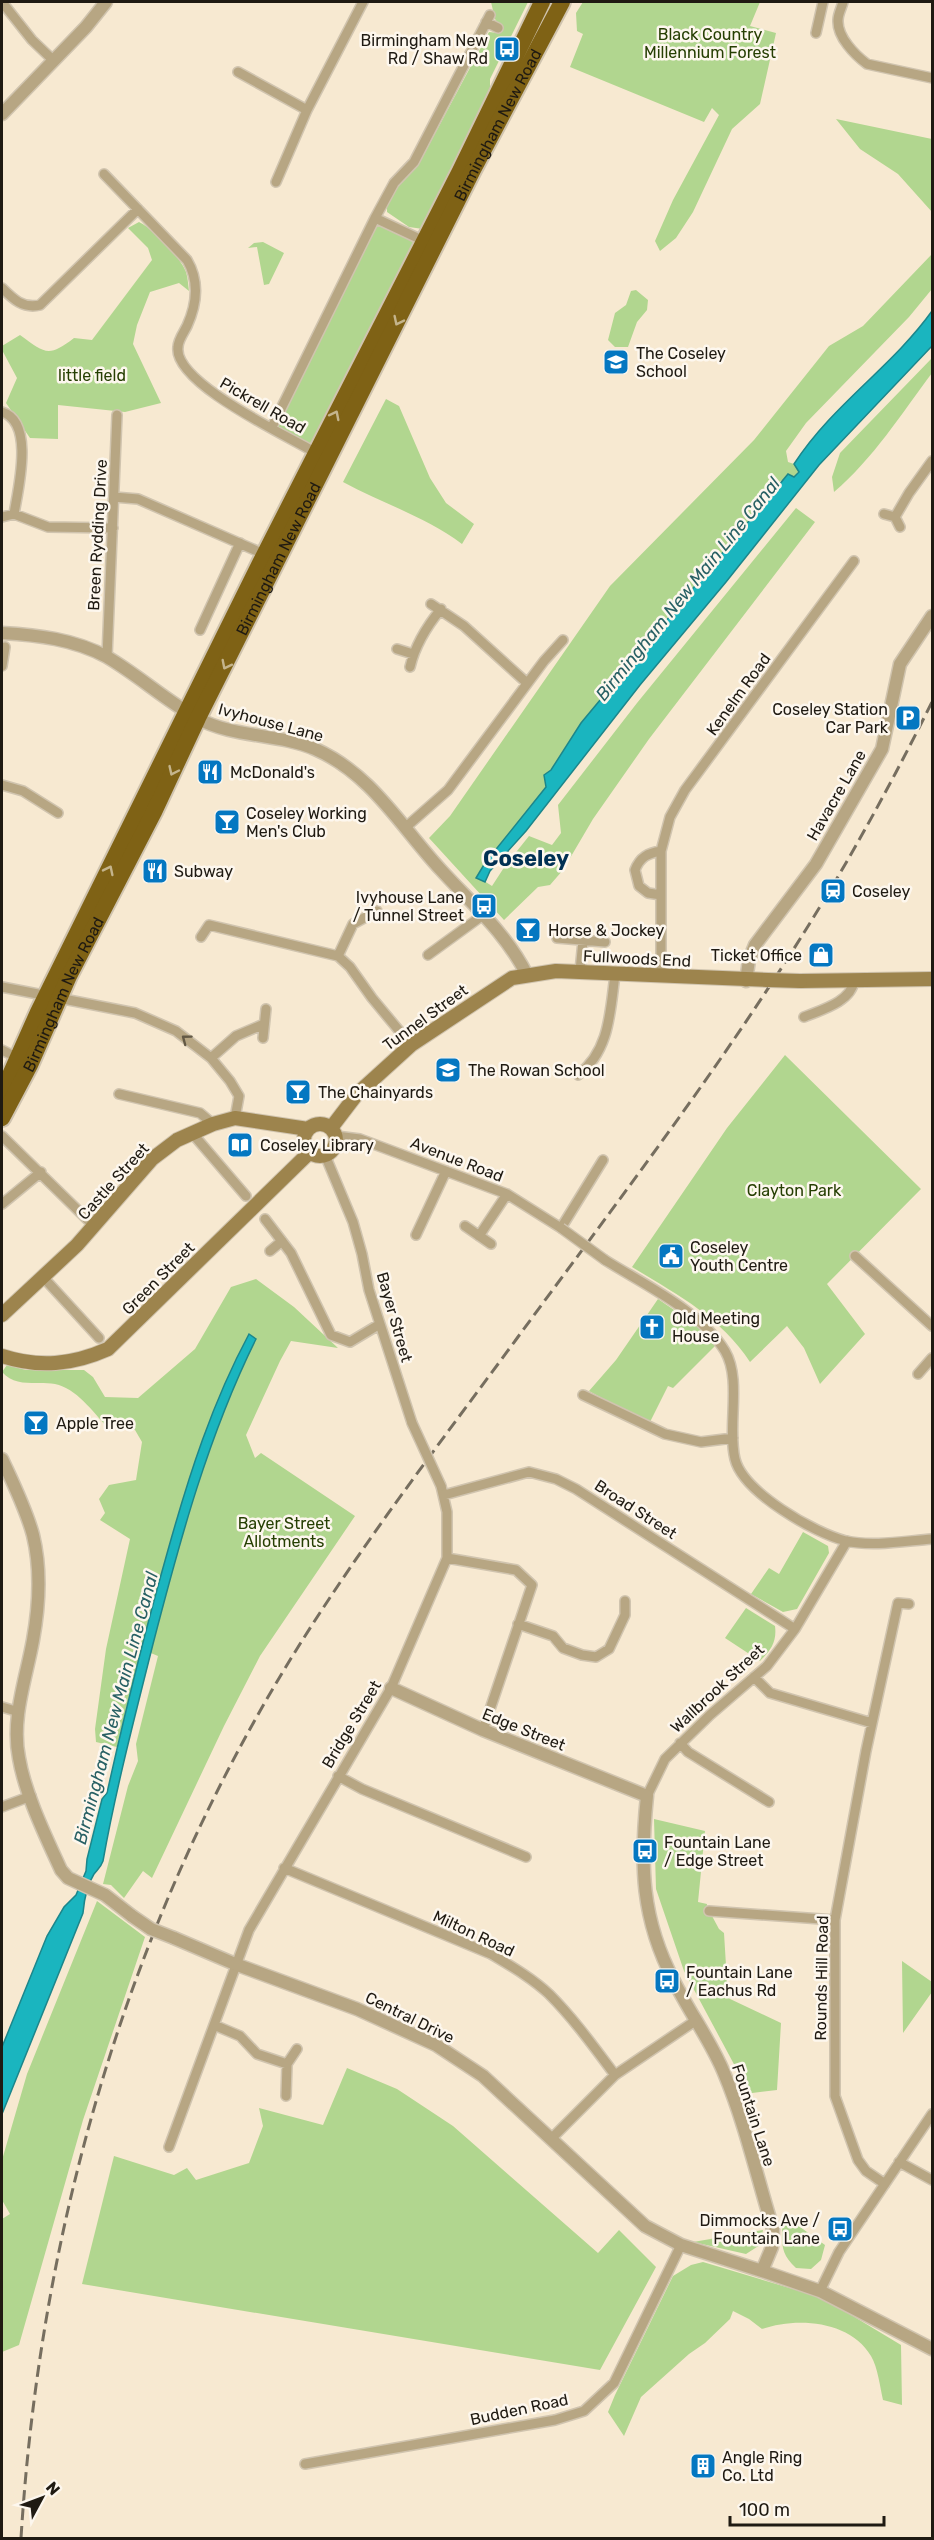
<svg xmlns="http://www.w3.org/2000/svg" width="934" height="2540" viewBox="0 0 934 2540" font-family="Rubik,sans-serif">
	<rect width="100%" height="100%" fill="#f7e9d1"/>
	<path fill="#b1d68f" d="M491,2h37l-38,77v18l-67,132 -14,-2 -22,-15v-10l10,-19 25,-25 67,-126 9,1 3,-5 -6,-9z
		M583,2h177l-10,24 26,7 -16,71 -28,25 -39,83 -17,26 -16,13 -5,-10 18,-41 46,-85 -7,-7 -8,14 -134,-55 13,-33 -6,-3 -1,-18z
		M836,119l96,20v73l-34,-38 -38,-25z
		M375,218l46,21 -105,214 -44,-26z
		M139,222c13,6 42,36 47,50 2,6 2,13 3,19l-10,-8 -29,9 -13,33 -4,19 28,59 -36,9 -67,-7v34l-28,-1 -24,-35 11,-25 -15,-28v-4l18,-11c25,18 28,23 54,3l18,2 60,-80 -4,-12 -20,-20z
		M263,242l21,11 -15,31 -5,1 -7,-38 -9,1 6,-5z
		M932,254v35l-23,28 -103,106 -20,28 2,11 6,2 5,7 -5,6 -14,4 -7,13 -34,41 -90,103 -47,62 -21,23 -30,47 -7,5 2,12 -61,76 -4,16 11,7 13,-20 24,-30 23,9 9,-12 -3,-28 79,-102 159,-195 19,14 -166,217 -56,80 -30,51 -13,15 -12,2 -34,33 -75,-82 21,-22 160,-230 144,-146 75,-94 34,-20z
		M636,290l12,10 -1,10 -10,12 -9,25h-13l-7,-7 7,-27 11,-8 5,-14z
		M932,358v15c-30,40 -59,86 -98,119l-2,-15 8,-24z
		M386,399l13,7 31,72 16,25 28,21 -12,20c-36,-27 -80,-41 -119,-62z
		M785,1055l136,134 -94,95 38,50 -45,50 -16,-36 -17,-22 -37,36c-29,-45 -74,-68 -118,-95l95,-139z
		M256,1279l38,28 44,41 -47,-7 -11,20 -34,74 9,23 6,-5 94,63 -95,140 -36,70 -72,152 -9,-7 -19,27 -13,-13 -8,-1 25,-98 10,-25 -2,-17 22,-88 -17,-7 -24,98 -21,-5 -1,-13 11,-80 24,-110 -30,-19 5,-7 -6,-14 10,-14 27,-5 6,-38 -7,-12 -29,-4c-13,-14 -30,-38 -51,-42 -18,-3 -39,4 -53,-12l5,-7 19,5h58l9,7 12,20 33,1 57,-49 36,-62z
		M658,1299l38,26 21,19 -44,44 -5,-2 -19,38 -60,-33 27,-31z
		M803,1532l25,14 1,7 -32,56 -14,3 -32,-18 18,-26 10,6z
		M746,1608l29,18c2,16 -4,24 -15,35l-35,-23z
		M654,1819l51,12 -7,71 9,2 -1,10 6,2 7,13 5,4 4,65 53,25 -4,67 -33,4 -8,-26 -52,-97 -28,-82z
		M97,1901l48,36 -62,183 -64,225 -17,7v-133l8,-5 -8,-14v-40l25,-86z
		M902,1961l30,21v10l-29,41z
		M347,2068l50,21 56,37 145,127 21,-23 37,37 -56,103 -518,-86 32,-128 60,19 13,-7 9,12 53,-17 14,-37 -4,-18 64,17z
		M782,2219h7l36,26 -4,15 -10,9 -15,-1c-18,-17 -13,-26 -14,-49z
		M763,2230l-3,15 -14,9 -53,-12z
		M703,2262l120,36 78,47 1,60 -19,-5c-3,-13 -5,-32 -12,-44 -21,-36 -75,-39 -109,-27l-13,-10 -16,-8 -3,8 -25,24 -16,11 -48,43 -17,39 -16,-24 7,-17 58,-119 18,-11z"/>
	<path fill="#1ab5bf" stroke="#1c868b" stroke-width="1.5" d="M932,311v35l-113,119 -93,117 -86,103 -114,146 -36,40 -5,11 -9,-4 9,-15 61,-76 -2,-12 7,-5 30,-47 207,-249 6,3 5,-5 -5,-8c38,-59 98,-97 138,-153z
		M249,1334l7,5c-48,97 -76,201 -103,305 -18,72 -37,144 -50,217 -2,6 -5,8 -9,13 -7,11 -10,27 -11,39l-81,201v-67l45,-111 17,-29 12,-12 10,-24 1,-12 15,-60 5,-6c18,-81 38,-162 61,-243 21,-75 44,-147 81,-216z"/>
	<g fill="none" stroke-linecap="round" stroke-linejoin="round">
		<g stroke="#d0c4af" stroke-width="12">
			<path id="minor" d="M2,2l30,38 22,21
				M843,2c-1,5 -5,12 -5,18 -1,17 17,35 29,44l65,14
				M486,22l12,6
				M816,33l7,-31
				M238,72l69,38
				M104,174l83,86c13,22 10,44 0,66 -3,6 -9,14 -9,21 -5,36 110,89 138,106
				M276,182l31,-72 56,-108
				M424,241l-49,-23 19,-35 20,-21 76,-147
				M2,288c11,11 21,21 38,17l98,-96
				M2,412c33,10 16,77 12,102
				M272,427l103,-209
				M114,497l24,2 126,55
				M884,514l11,3 5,10
				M2,517l12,-3 34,13 65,1
				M895,517l14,-24 23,-32
				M431,604l33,22 63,57
				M200,630l40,-87
				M397,649l16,5
				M107,657l10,-242
				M2,666l3,-19
				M410,667c5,-21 17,-41 31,-58
				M2,785l21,6 35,22
				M406,827l42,-37 96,-129 19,-21
				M661,895l-13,-2 -9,-7 -4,-16c5,-13 13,-17 26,-19
				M201,937l8,-12 129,31 12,11 22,31 39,47
				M557,938l48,4
				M428,955l55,-40
				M338,956l15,-32 24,-13
				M580,971l3,-30
				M661,977v-126l9,-34 15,-27 169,-229
				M2,987l133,26 41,18 35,27 19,23 9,15 -4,22
				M804,1017c17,-7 47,-15 50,-36
				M263,1038l3,-29
				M2,1050l16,8
				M211,1058l25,-22 28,-12
				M578,1075c32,-24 32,-64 37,-100
				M119,1094l81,19 13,11
				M192,1133l54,63
				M2,1136l92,90
				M336,1136l24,3 147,55 54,34 42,-68
				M325,1155l28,67 9,32 7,36 43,133
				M2,1204l39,-32
				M265,1219l26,34 40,82 19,7 30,-18
				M465,1226l26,18
				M416,1235l30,-64
				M479,1236l28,-42
				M270,1251l12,-10
				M855,1256l77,70
				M605,1260c38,24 96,51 120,91 17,29 2,75 10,108 8,33 79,74 111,82 27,6 59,0 86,-2
				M43,1277l56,61
				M918,1374l14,-16
				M583,1395l82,39 36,8 32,-4
				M444,1495l85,-23 27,7 20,10 219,140
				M447,1558l69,12 16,15 -49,145
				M518,1624l35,12 10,12 19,7 14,2 13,-8 16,-34v-14
				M754,1677l16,16 102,30
				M2,1707l17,5
				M680,1743l8,9 81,50
				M338,1776l24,13 164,68
				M647,1796l18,-37 45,-44 57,-49 28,-37 52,-88
				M2,1807l29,-11
				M284,1868l207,86c20,12 41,24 58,40 25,25 45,53 66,81
				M709,1911l126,9
				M214,2025l26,11 17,18 30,10
				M286,2096l1,-32 10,-15
				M551,2139l64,-64 80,-54
				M169,2147l80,-217 142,-242 56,-130v-46l-6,-26
				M899,2162l33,18
				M885,2184l-19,-13 -8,-11 -23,-64v-176l31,-169 32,-148 11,1
				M820,2291l19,-39 93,-138
				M305,2464l250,-44 29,-9 30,-28 67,-138"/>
		</g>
		<g stroke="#d0c4af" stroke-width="15">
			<path id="tertiary" d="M2,114l84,-87 20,-25
				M2,633c35,2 72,6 105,24 31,18 58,43 90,61 36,20 81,15 118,31 57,25 86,78 126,121 31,34 65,63 86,105
				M746,981l3,-21 6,-15 61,-81 66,-115 18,-85 32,-48
				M2,1459c11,24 24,50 31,76 8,33 6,72 0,105 -7,39 -22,79 -14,118 6,36 27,79 42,112l7,8 37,17 27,21
				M391,1688l92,42 164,66c-7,68 -6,123 27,185 15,31 37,60 50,92 21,50 33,104 49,156l-1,18 -10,24 58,20 112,58
				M174,1938l61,26 122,45 79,36 47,31 162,150 36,19 81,26"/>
		</g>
		<g stroke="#d0c4af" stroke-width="16">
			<path id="secondary" d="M800,981l132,-2
				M304 1140a16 16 0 1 1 32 0a16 16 0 1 1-32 0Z
				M331,1128l26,-34 54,-49 101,-67 44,-7 212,9
				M2,1315l75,-70 75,-86 25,-19 36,-16 22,-6 73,11
				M2,1356c37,12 70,9 106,-7l202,-197"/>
		</g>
		<g stroke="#d0c4af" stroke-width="20">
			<g id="trunk">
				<path d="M2,1093l36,-81 222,-449 200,-392 82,-169"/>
				<path id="s1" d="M2,1118l28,-53 39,-89 85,-164 44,-94 275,-548 89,-168"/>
			</g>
		</g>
		<use href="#minor" stroke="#b7a683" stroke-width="9"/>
		<use href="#tertiary" stroke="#b7a683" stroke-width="12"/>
		<use href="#secondary" stroke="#9d844d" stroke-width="14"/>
		<use href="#trunk" stroke="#7f6215" stroke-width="16"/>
		<path stroke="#766e5f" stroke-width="3" stroke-dasharray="12 6" stroke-linecap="butt" d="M21,2538c18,-290 95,-573 239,-827 74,-131 166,-249 255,-370 99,-135 202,-269 290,-410 47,-75 88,-151 127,-229"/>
		<g stroke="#d0c4af" stroke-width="12" stroke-linecap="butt">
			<path id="minor-bridge" d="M561,1228l44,32
				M412,1423l29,63"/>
		</g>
		<g stroke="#d0c4af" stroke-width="15" stroke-linecap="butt">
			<path id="tertiary-bridge" d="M132,1916l19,13 23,9"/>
		</g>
		<g stroke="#d0c4af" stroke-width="16" stroke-linecap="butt">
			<path id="secondary-bridge" d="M768,980l32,1"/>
		</g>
		<use href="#minor-bridge" stroke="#b7a683" stroke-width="9"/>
		<use href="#tertiary-bridge" stroke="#b7a683" stroke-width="12"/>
		<use href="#secondary-bridge" stroke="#9d844d" stroke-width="14"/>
	</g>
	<defs><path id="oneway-chevron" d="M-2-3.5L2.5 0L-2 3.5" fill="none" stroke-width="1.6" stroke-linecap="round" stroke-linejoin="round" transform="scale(1.5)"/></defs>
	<g stroke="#c4b48c">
		<use href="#oneway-chevron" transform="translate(398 321) rotate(116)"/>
		<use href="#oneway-chevron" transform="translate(335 415) rotate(-63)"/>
		<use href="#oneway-chevron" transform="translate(226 665) rotate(117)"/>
		<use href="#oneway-chevron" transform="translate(173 771) rotate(115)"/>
		<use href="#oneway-chevron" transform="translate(109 870) rotate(-64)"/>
	</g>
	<use stroke="#635945" href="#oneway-chevron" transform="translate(186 1039) rotate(-143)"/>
	<defs>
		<g id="bus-square" transform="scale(1.35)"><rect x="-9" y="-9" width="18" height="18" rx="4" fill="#0477c1" stroke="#fdf7ee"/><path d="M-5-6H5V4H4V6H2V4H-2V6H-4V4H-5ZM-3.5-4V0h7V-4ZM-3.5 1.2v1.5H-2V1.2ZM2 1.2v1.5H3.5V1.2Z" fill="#fff"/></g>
		<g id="school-square" transform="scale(1.35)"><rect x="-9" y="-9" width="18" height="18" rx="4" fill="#0477c1" stroke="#fdf7ee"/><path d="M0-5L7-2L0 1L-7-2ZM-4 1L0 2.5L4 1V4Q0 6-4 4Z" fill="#fff"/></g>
		<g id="parking-square" transform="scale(1.35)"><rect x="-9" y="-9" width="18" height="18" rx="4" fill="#0477c1" stroke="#fdf7ee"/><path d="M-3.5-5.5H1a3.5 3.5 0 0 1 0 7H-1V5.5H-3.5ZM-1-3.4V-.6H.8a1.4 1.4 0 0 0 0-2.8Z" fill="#fff"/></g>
		<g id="restaurant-square" transform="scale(1.35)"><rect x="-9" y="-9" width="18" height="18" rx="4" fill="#0477c1" stroke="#fdf7ee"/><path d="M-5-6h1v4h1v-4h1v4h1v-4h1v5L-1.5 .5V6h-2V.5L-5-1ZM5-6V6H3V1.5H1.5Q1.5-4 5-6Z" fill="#fff"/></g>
		<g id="bar-square" transform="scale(1.35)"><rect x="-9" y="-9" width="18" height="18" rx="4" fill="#0477c1" stroke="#fdf7ee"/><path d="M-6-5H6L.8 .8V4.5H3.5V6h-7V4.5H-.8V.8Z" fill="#fff"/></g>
		<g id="station-square" transform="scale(1.35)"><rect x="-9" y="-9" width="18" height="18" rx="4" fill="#0477c1" stroke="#fdf7ee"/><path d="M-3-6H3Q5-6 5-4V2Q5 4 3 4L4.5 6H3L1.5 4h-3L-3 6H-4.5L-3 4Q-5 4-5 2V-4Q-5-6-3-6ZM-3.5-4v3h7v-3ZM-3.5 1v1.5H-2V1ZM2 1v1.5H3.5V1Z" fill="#fff"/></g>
		<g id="shop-square" transform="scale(1.35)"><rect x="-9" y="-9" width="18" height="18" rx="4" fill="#0477c1" stroke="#fdf7ee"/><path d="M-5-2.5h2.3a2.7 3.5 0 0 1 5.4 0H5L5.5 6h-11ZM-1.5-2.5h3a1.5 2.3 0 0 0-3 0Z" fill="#fff"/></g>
		<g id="library-square" transform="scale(1.35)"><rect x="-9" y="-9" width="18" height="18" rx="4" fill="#0477c1" stroke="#fdf7ee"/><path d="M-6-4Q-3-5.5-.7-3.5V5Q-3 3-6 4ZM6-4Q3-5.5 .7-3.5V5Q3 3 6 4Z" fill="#fff"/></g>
		<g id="civic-square" transform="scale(1.35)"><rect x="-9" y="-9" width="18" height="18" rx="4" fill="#0477c1" stroke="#fdf7ee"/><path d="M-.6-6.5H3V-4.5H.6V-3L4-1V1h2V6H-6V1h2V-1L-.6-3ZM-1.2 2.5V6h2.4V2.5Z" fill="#fff"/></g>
		<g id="church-square" transform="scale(1.35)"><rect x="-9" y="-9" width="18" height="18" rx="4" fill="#0477c1" stroke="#fdf7ee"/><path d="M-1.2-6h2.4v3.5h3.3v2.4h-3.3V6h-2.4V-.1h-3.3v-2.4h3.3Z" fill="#fff"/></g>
		<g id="building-square" transform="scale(1.35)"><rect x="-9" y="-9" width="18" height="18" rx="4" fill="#0477c1" stroke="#fdf7ee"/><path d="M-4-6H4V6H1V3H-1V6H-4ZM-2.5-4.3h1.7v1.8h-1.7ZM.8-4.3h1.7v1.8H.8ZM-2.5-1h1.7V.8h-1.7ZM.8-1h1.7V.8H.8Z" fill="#fff"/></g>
	</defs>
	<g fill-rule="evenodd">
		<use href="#bus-square" x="507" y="49"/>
		<use href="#school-square" x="616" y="362"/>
		<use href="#parking-square" x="908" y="718"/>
		<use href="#restaurant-square" x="210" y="772"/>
		<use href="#bar-square" x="227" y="822"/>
		<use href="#restaurant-square" x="155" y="871"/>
		<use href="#station-square" x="833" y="891"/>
		<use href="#bus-square" x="484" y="906"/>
		<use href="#bar-square" x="528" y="930"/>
		<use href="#shop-square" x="821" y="955"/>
		<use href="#school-square" x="448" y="1070"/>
		<use href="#bar-square" x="298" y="1092"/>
		<use href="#library-square" x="240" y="1145"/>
		<use href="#civic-square" x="671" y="1256"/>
		<use href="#church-square" x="652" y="1327"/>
		<use href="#bar-square" x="36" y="1423"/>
		<use href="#bus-square" x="645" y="1851"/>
		<use href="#bus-square" x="667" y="1981"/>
		<use href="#bus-square" x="840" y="2229"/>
		<use href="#building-square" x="703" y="2466"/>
	</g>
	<g text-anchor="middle" stroke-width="5" stroke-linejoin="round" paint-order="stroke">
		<g font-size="16" fill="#263f03" stroke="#fdf7ee">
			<text x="710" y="40">Black Country<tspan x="710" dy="18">Millennium Forest</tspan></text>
			<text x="92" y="381">little field</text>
			<text x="794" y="1196">Clayton Park</text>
			<text x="284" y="1529">Bayer Street<tspan x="284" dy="18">Allotments</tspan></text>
		</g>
		<g font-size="16" fill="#1f1a12" stroke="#fdf7ee" text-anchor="start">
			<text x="488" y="46" text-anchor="end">Birmingham New<tspan x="488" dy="18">Rd / Shaw Rd</tspan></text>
			<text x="636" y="359">The Coseley<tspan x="636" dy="18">School</tspan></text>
			<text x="888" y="715" text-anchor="end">Coseley Station<tspan x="888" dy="18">Car Park</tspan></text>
			<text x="230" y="778">McDonald's</text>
			<text x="246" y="819">Coseley Working<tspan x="246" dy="18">Men's Club</tspan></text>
			<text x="174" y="877">Subway</text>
			<text x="852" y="897">Coseley</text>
			<text x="464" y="903" text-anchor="end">Ivyhouse Lane<tspan x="464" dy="18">/ Tunnel Street</tspan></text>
			<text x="548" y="936">Horse &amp; Jockey</text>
			<text x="802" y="961" text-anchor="end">Ticket Office</text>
			<text x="468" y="1076">The Rowan School</text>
			<text x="318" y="1098">The Chainyards</text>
			<text x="260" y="1151">Coseley Library</text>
			<text x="690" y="1253">Coseley<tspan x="690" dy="18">Youth Centre</tspan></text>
			<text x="672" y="1324">Old Meeting<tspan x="672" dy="18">House</tspan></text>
			<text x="56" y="1429">Apple Tree</text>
			<text x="664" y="1848">Fountain Lane<tspan x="664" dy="18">/ Edge Street</tspan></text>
			<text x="686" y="1978">Fountain Lane<tspan x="686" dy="18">/ Eachus Rd</tspan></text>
			<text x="820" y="2226" text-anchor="end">Dimmocks Ave /<tspan x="820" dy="18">Fountain Lane</tspan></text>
			<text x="722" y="2463">Angle Ring<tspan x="722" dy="18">Co. Ltd</tspan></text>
		</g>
		<g font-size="16" fill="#1f1a12" stroke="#fdf7ee">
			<text dy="6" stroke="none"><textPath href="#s1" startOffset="1110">Birmingham New Road</textPath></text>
			<text transform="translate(263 405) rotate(30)" y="6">Pickrell Road</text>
			<text transform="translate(97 535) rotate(-87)" y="6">Breen Rydding Drive</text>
			<text dy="6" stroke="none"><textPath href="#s1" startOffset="624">Birmingham New Road</textPath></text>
			<text transform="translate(738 694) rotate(-54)" y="6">Kenelm Road</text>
			<text transform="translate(271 722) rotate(15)" y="6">Ivyhouse Lane</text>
			<text transform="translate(836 795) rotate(-60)" y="6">Havacre Lane</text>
			<text transform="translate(637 958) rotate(3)" y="6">Fullwoods End</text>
			<text dy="6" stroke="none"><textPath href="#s1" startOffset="138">Birmingham New Road</textPath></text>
			<text transform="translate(425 1017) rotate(-36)" y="6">Tunnel Street</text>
			<text transform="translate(457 1159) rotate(21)" y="6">Avenue Road</text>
			<text transform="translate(113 1181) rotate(-48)" y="6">Castle Street</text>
			<text transform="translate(158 1278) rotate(-45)" y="6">Green Street</text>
			<text transform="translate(395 1317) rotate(74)" y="6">Bayer Street</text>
			<text transform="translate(636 1509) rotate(33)" y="6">Broad Street</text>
			<text transform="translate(717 1688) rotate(-43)" y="6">Wallbrook Street</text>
			<text transform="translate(351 1724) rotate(-59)" y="6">Bridge Street</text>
			<text transform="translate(524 1729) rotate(22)" y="6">Edge Street</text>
			<text transform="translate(474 1933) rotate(25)" y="6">Milton Road</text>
			<text transform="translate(821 1978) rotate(-89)" y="6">Rounds Hill Road</text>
			<text transform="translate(410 2017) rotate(26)" y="6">Central Drive</text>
			<text transform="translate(754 2115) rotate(72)" y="6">Fountain Lane</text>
			<text transform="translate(519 2409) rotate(-12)" y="6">Budden Road</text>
		</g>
		<g font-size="18" font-style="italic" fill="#286064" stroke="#fdf7ee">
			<text transform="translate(688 589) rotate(-51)" y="6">Birmingham New Main Line Canal</text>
			<text transform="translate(116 1708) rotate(-75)" y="6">Birmingham New Main Line Canal</text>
		</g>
		<g font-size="22" font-weight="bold" fill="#003053" stroke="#fdf7ee">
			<text x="526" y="866">Coseley</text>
		</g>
	</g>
	<rect width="934" height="2540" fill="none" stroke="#1f1a12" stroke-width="6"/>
	<g transform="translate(42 2498) rotate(49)" stroke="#fdf7ee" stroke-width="4.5" paint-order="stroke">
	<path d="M0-4.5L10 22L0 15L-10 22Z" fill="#1f1a12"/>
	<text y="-9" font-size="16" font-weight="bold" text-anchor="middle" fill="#1f1a12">N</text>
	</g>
	<path d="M730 2516v9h154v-9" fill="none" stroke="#1f1a12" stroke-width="3"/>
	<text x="739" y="2516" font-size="18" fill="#1f1a12" stroke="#fdf7ee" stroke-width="4.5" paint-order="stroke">100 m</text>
</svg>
